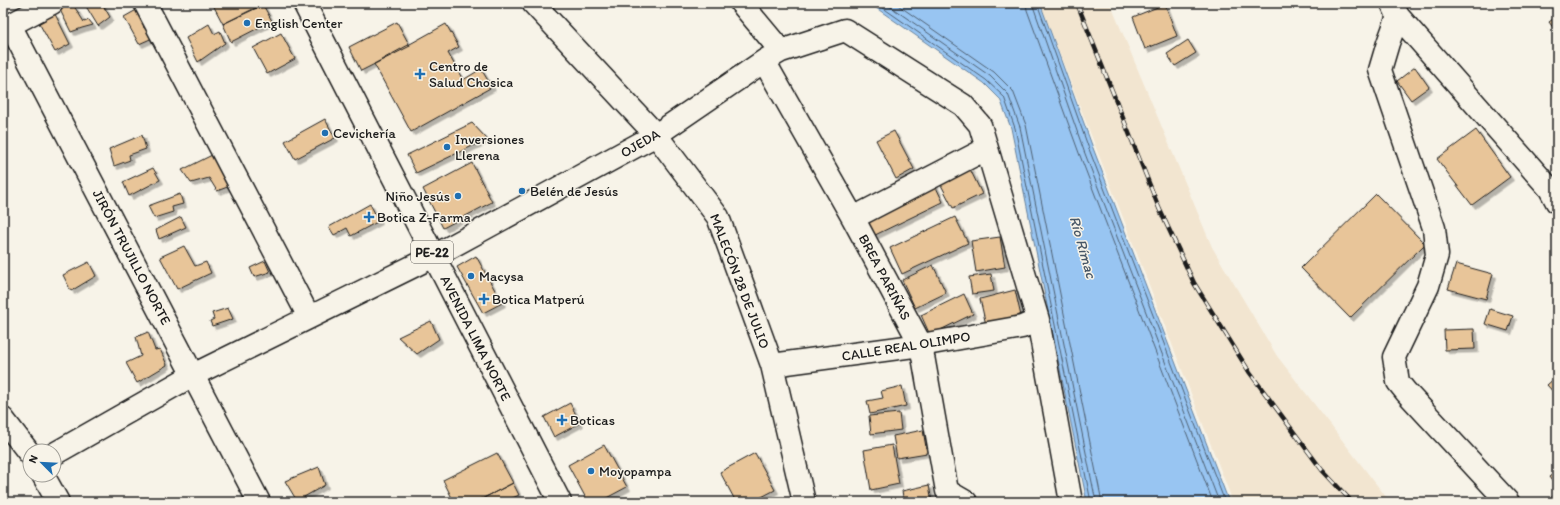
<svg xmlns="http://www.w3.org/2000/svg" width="1560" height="505" viewBox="0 0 1560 505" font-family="Itim,sans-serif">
	<defs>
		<filter id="shadow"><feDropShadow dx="3.5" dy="3.5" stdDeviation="0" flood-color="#0004"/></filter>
	</defs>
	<rect width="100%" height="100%" fill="#f7f3e8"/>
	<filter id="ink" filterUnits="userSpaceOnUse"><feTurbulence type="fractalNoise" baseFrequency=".025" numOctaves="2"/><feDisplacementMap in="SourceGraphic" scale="8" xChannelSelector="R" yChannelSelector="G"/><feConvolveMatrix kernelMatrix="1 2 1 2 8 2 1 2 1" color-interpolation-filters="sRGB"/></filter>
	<g filter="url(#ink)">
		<path fill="#f2e5d0" d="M1040,3h70l102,244 65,109 113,146h-157z"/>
		<path fill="#98c5f2" stroke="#66819c" d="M869,3h171l53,145 136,354h-142l-76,-374 -11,-29 -16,-16z"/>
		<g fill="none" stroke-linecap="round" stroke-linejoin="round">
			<path stroke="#4e6072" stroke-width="1" d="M876,3l110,77 18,17 11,31 76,374
				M885,3l105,73 18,18 12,33 76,375
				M895,3l99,69 19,19 13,34 76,377
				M1026,3l1,7 52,143 134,349
				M1032,3l52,148 135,351
				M1037,3l52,146 136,353"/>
		</g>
		<path fill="#e8c599" stroke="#1c1c1c" filter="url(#shadow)" d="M62,3h7l1,4 4,-1 10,16 5,-2 4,5 -11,3 -11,4 -13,-26z
			M84,3h18l8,14 -12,9z
			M212,3h53l-42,21z
			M1165,4l12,32 -32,13 -12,-32z
			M263,5l9,16 -41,21 -8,-18z
			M140,8l4,20 6,-2 7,10 -18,8 -15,-27z
			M55,14l15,30 -15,8 -16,-29z
			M1557,16v17l-8,-11z
			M397,22l13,24 -49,25 -12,-24z
			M209,24l5,10 6,-3 5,12 -27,19 -12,-24z
			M446,24l13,23 -11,6 15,27 18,-11 11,18 -81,45 -37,-68z
			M281,33l14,26 -28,15 -14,-26z
			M1188,40l8,13 -21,13 -8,-12z
			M1415,67l14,20 -18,13 -14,-19z
			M325,119l10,19 -40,21 -10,-18z
			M472,123l15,16 -71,34 -9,-18z
			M1476,130l34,47 -38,28 -35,-46z
			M894,131l20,38 -18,10 -20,-39z
			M142,135l4,14 -17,6 1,5 -16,6 -5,-17z
			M216,153l14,33 -13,5 -8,-13 -18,5 -9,-13z
			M472,163l20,39 -49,26 -20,-39z
			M969,167l13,27 -29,14 -14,-27z
			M153,168l7,12 -31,16 -6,-14z
			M933,181l10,21 -72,35 -10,-22z
			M180,194l3,10 -11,3 1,5 -19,6 -6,-12z
			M1376,194l49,50 -75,74 -49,-50z
			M370,204l9,17 -28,15 -4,-8 -13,7 -5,-8z
			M181,217l5,10 -27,12 -3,-9z
			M955,217l13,26 -66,31 -12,-26z
			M1000,237l5,30 -29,5 -5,-31z
			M184,246l11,20 11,-4 5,11 -34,16 -17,-32z
			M476,256l26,47 -19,10 -26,-46z
			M265,261l5,11 -16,5 -4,-9z
			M89,262l7,14 -25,15 -8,-16z
			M1456,264l37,10 -7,25 -38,-10z
			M933,265l13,28 -31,15 -13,-28z
			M991,274l3,17 -22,3 -3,-17z
			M1015,290l6,26 -35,9 -6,-26z
			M964,294l9,20 -43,21 -9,-20z
			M228,308l5,11 -21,7 -2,-5 4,-2 -2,-6z
			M1490,309l23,7 -5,15 -23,-7z
			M431,321l8,18 -22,15 -19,-17z
			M1474,329l1,20 -30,1 -1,-20z
			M148,332l7,18 5,-1 7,16 -30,18 -11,-20 15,-7 -5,-19z
			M1557,376v20l-10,-11z
			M902,386l4,20 -36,8 -3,-13 16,-3 -2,-7z
			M570,403l10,20 -26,14 -10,-20z
			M899,413l2,17 -30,4 -2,-18z
			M923,430l4,23 -30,5 -4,-22z
			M604,445l23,42 -28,15h-11l-20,-37z
			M892,445l7,39 -28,6 -7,-40z
			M497,453l16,30 -37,19h-22l-11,-22z
			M755,453l20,37 -23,12h-16l-16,-30z
			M319,467l6,18 -28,16 -12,-20z
			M1557,471v17l-8,-11z
			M513,483l6,12 -15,7h-28z
			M929,485l3,17h-28l-2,-11z"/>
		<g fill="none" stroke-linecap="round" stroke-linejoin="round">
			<g stroke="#1c1c1c" stroke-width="25">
				<path id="minor" d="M145,3l164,314
					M533,3l123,132 62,82 54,148 32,137
					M741,3l40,48
					M1393,5l5,11 152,173 7,13
					M1398,16l-10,27 -8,27 54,158 3,27 -9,31 -34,71 4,25 8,10 102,110
					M764,61l89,157 68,127 26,146 19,11
					M853,218l133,-69
					M772,365l149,-20 101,-18 16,-7
					M3,419l27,35
					M54,454l139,-79 241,-119 222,-121 108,-74 17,-10 64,-21 118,75 17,20 58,195 33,182
					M43,475l15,27"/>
			</g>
			<g stroke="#1c1c1c" stroke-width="25">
				<path id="tertiary" d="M52,3l-42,22 249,477"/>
			</g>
			<g stroke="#1c1c1c" stroke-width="25">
				<path id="trunk" d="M304,3l256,499"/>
			</g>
			<use href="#minor" stroke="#f7f3e8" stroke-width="22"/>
			<use href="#tertiary" stroke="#f7f3e8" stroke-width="22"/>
			<use href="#trunk" stroke="#f7f3e8" stroke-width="22"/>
			<g stroke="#1c1c1c" stroke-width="4.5">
				<path id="rail" d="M1077,3l82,205 35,75 56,90 72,97 30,32"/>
			</g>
			<use href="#rail" stroke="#f7f3e8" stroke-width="3" stroke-dasharray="9" stroke-linecap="butt"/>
		</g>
	</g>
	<g fill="#1f6fb2" stroke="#f7f3e8" stroke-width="1.5">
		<circle cx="247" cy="23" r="4"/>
		<path d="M418 68h4v4h4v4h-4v4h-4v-4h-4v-4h4z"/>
		<circle cx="325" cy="133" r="4"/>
		<circle cx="447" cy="147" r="4"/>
		<circle cx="522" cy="191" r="4"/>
		<circle cx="458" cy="196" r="4"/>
		<path d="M367 211h4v4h4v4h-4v4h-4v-4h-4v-4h4z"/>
		<circle cx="471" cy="276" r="4"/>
		<path d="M482 293h4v4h4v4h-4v4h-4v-4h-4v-4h4z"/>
		<path d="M560 414h4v4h4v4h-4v4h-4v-4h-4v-4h4z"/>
		<circle cx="591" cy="471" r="4"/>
	</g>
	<g text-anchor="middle" stroke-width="3" stroke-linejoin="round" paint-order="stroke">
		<rect fill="#f7f3e8" stroke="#5e5c59" stroke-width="1" x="411" y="241" width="42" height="22" rx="3"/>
		<g font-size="13" font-weight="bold" fill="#1c1c1c">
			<text x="432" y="257">PE-22</text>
		</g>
		<g font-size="14" fill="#1c1c1c" stroke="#f7f3e8" text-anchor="start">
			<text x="255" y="28">English Center</text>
			<text x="429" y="71">Centro de<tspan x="429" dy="16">Salud Chosica</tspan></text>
			<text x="333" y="138">Cevichería</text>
			<text x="455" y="144">Inversiones<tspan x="455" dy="16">Llerena</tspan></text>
			<text x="530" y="196">Belén de Jesús</text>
			<text x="450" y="201" text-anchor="end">Niño Jesús</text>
			<text x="377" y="222">Botica Z-Farma</text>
			<text x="479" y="281">Macysa</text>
			<text x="492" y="304">Botica Matperú</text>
			<text x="570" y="425">Boticas</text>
			<text x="599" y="476">Moyopampa</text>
		</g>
		<g font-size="14" fill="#1c1c1c" stroke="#f7f3e8">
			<text transform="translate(640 143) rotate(-30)" y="5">OJEDA</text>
			<text transform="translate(132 257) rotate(62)" y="5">JIRÓN TRUJILLO NORTE</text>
			<text transform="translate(885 277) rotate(62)" y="5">BREA PARIÑAS</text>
			<text transform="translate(740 281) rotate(69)" y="5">MALECÓN 28 DE JULIO</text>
			<text transform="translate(476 338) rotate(63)" y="5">AVENIDA LIMA NORTE</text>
			<text transform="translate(906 346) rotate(-9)" y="5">CALLE REAL OLIMPO</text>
		</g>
		<g font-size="15" font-style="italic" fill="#475767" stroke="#f7f3e8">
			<text transform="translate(1083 247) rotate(74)" y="5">Río Rímac</text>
		</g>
	</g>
	<rect width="1560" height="505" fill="none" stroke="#f7f3e8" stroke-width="16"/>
	<rect x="8" y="8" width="1544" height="489" fill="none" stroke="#1c1c1c" stroke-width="1.5" filter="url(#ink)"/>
	<g transform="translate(42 463) rotate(294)"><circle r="19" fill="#f7f3e8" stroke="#9f9d96"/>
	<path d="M0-3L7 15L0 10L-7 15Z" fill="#1f6fb2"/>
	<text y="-6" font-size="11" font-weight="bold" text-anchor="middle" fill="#1c1c1c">N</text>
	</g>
</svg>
